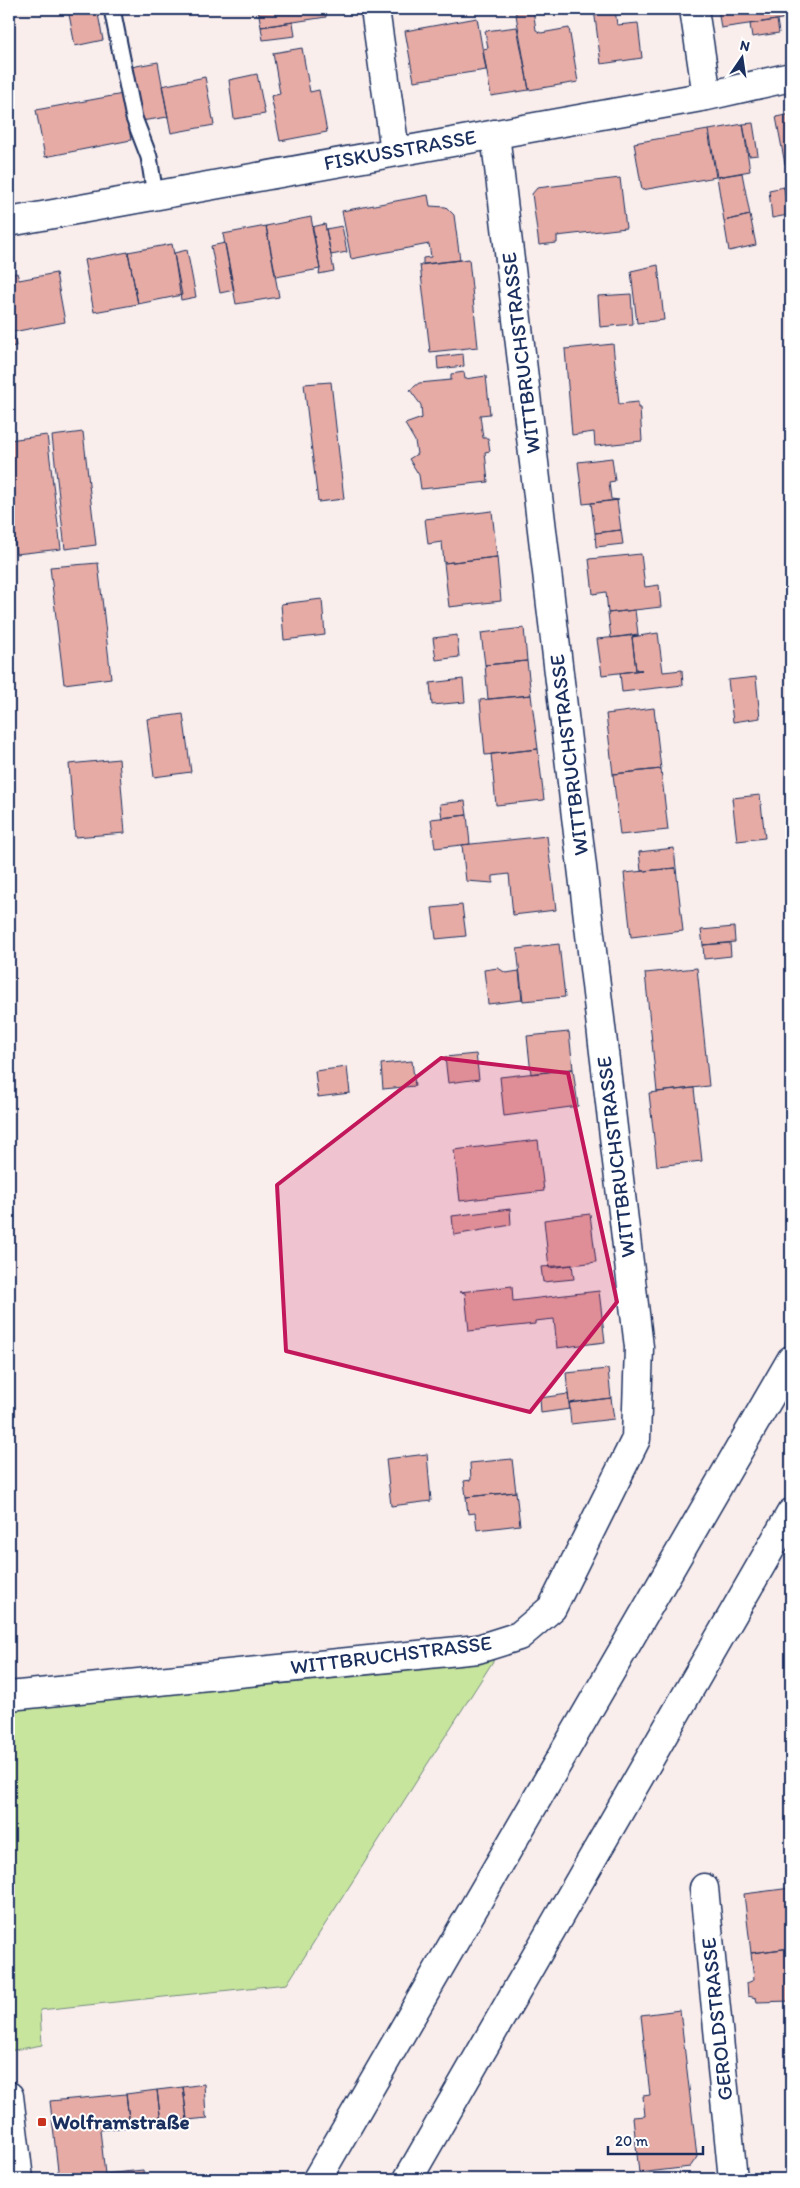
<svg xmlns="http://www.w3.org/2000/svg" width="800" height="2188" viewBox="0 0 800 2188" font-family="Itim,sans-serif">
	<rect width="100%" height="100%" fill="#faeeed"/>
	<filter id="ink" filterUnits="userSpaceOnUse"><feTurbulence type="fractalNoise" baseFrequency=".02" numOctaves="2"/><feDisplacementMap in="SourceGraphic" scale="10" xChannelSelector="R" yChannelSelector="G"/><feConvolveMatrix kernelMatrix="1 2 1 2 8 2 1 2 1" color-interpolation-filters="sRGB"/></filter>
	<g filter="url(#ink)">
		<path fill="#c8e59d" stroke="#728a7e" d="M497,1655l-210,329 -247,26 2,35 -33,6v-345z"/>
		<path fill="#e6aba5" stroke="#1b2f5e" d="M68,9h29l6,31 -28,6z
			M258,9h67l1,8 -65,10z
			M416,9h25l-25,3z
			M515,9h18l3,21 5,3 28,-5 9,54 -49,8z
			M594,9h21l2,16 21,-2 4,35 -41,6z
			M718,9h62l2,10 -61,9z
			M477,18l9,52 -72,11 -9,-50z
			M777,20l2,13 -27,4 -2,-13z
			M293,22l2,14 -32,4 -2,-13z
			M517,27l12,63 -38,6 -8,-47 5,-1 -3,-17z
			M302,48l8,44 9,-2 8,42 -47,9 -9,-45 9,-2 -7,-41z
			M158,62l10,55 -27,4 -10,-54z
			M257,74l8,40 -31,5 -5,-39z
			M205,77l9,48 -43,8 -9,-47z
			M123,94l8,46 -86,17 -9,-47z
			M791,114v49l-6,1 -9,-47z
			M753,123l5,32 -9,1 -6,-32z
			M743,124l7,47 -33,6 -8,-47z
			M708,130l8,47 -74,13 -8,-47z
			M9,153l6,34 -6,1z
			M742,173l8,42 -26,6 -7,-44z
			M620,178l6,50 -69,8v7l-18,2 -7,-51 5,-6z
			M784,187l4,28 -16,3 -3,-28z
			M784,187h7v28h-3z
			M428,195l2,11 16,1 8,8 6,45 -37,4v-6l8,-1 -2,-13 -78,15 -9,-48z
			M750,215l6,30 -27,6 -5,-30z
			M311,217l9,52 -44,8 -10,-51z
			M325,224l9,47 -15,3 1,-5 -8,-42z
			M266,226l13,71 -43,7 -13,-70z
			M342,226l5,26 -16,3 -5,-26z
			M225,243l9,47 -14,3 -9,-47z
			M172,244l10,51 -44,9 -10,-52z
			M187,250l9,47 -15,3 -7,-47z
			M128,252l10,52 -44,8 -10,-52z
			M469,259l9,88 -48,5 -10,-87z
			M658,265l6,55 -27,3 -6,-52z
			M17,273l2,7 37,-7 9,49 -52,10 3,14 -7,1v-72z
			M631,294l2,30 -33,3 -2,-31z
			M613,344l6,60 19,-2v6h2l2,33 -47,5 -1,-14 -22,3 -7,-86z
			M463,354l1,12 -26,3 -1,-12z
			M464,372l1,7 21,-3 4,38 -10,1 3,23h5l2,13 -5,1 3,30 -67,7 -2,-14 -10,-16 8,-5 -2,-13 -10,-17 17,-6 -1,-13 -11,-15 9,-7 32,-3v-6z
			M331,382l13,117 -26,3 -14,-118z
			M83,432l13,113 -31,4 -13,-113z
			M47,435l14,114 -45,5 -7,-62v-52z
			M612,458l3,23 -6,1 2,17 8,1 -36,4 -5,-42z
			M617,500l4,30 -26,3 -4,-30z
			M492,511l5,46 -53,6 -2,-21 -14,2 -3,-25z
			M621,530l2,14 -27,3 -1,-14z
			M641,554l4,33 14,-2 2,22 -53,6 -2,-21 -13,2 -4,-35z
			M497,557l4,44 -52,6 -5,-44z
			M98,563l13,115 -47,6 -14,-117z
			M322,599l3,36 -41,5 -3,-36z
			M635,610l3,24 -27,4 -3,-25z
			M524,628l3,33 -42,4 -4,-32z
			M658,633l5,39 19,-2 1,15 -61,7 -2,-19 22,-3h-6l-4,-33z
			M457,635l2,22 -23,3 -3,-22z
			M639,635l-7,2 4,33h6l-40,5 -5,-36z
			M527,661l4,34 -43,4 -3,-34z
			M756,677l4,41 -27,4 -5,-42z
			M463,679l2,23 -33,3 -2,-22z
			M531,695l7,54 -53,6 -5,-55z
			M654,708l7,61 -48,5 -7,-60z
			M183,714l8,58 -37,5 -7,-58z
			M538,749l6,51 -48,5 -5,-51z
			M119,759l6,74 -50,4 -6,-73z
			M661,769l7,61 -48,5 -7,-61z
			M760,795l5,43 -28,3 -5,-43z
			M465,801l2,14 -25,3 -2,-14z
			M467,815l3,29 -35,4 -4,-29z
			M547,836l9,74 -43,5 -4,-41 -16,2v7l-27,-2 -4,-36z
			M674,848l2,20 -35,3 -2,-19z
			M676,868l7,63 -52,6 -7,-64z
			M462,905l4,31 -30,3 -4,-31z
			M734,927l1,15 -32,3 -2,-15z
			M730,943l1,13 -27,3 -1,-14z
			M559,944l6,53 -42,4 -6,-52z
			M498,968l8,5 13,-2 3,29 -34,4 -4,-34z
			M697,968l12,118 -52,6 -12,-119z
			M569,1032l4,37 -42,5 -4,-38z
			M476,1054l3,25 -31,4 -3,-26z
			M412,1061l3,25 -32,3 -2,-25z
			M347,1067l3,26 -32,4 -3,-26z
			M573,1069l5,37 -74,10 -4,-39z
			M694,1088l8,73 -45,5 -8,-73z
			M538,1140l6,51 -84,10 -6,-51z
			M510,1209l1,16 -57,10 -2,-19z
			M590,1214l6,48 -47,6 -5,-48z
			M572,1265l2,14 -31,3 -2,-15z
			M512,1286l1,15 86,-10 6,51 -48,6 -3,-29 -19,2v3l-66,7 -4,-38 -5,-1z
			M608,1369l3,29 -42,5 -3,-30z
			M568,1394l2,15 -29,4 -1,-15z
			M611,1398l3,21 -43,5 -2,-21z
			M427,1454l4,47 -40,5 -5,-47z
			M512,1459l4,33 -50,5 -2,-16 7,-1 -1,-17z
			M516,1492l4,33 -43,5 -2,-17 -7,1 -2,-17z
			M791,1888v60l-40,5 -7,-59z
			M791,1948v53l-34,1 -1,-4 -8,-2 -1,-13 7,-3 -3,-27z
			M680,2010l17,147 -7,10 -51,6 -6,-56 12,-1 -2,-20 7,-1 -9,-80z
			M204,2084l2,32 2,2 -21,2 -4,-33z
			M183,2087l4,33 -26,3 -4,-33z
			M157,2090l4,33 -31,4 -4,-33z
			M126,2094l4,33 -30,3 5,44 38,-4 1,9h-85l-9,-78z"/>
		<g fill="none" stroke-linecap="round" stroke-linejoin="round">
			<g stroke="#1b2f5e" stroke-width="19">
				<path id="service" d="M112,9l22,109 15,39 6,38"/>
			</g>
			<g stroke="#1b2f5e" stroke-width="31">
				<path id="minor" d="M375,9l20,142
					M694,9l13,87
					M9,222l698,-126 84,-19
					M9,1696l469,-47 41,-13 33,-28 84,-169 3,-92 -144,-1213
					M704,1888l29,291
					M9,2096l10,83"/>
			</g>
			<g stroke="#1b2f5e" stroke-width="31">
				<path id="motorway" d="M317,2179l474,-819
					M408,2179l383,-666"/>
			</g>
			<use href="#service" stroke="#fff" stroke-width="15"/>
			<use href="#minor" stroke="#fff" stroke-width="28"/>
			<use href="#motorway" stroke="#fff" stroke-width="28"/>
		</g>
	</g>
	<path fill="#c2185b" fill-opacity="0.2" stroke="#c2185b" stroke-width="4" stroke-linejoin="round" d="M441,1058l127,15 49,229 -87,110 -244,-61 -9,-166z"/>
	<rect fill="#c8321e" stroke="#fff" stroke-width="2" x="37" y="2117" width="10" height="10" rx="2.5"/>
	<g text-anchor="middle" stroke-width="4" stroke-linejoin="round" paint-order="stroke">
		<g font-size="21" fill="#1b2f5e" stroke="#fff">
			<text transform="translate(400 150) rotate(-10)" y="7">FISKUSSTRASSE</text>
			<text transform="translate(521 353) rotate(-97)" y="7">WITTBRUCHSTRASSE</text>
			<text transform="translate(569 755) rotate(-97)" y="7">WITTBRUCHSTRASSE</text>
			<text transform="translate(616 1157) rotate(-97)" y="7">WITTBRUCHSTRASSE</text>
			<text transform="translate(391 1655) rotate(-7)" y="7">WITTBRUCHSTRASSE</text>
			<text transform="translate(717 2019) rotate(-96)" y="7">GEROLDSTRASSE</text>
		</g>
		<g font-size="21" font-weight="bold" fill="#1b2f5e" stroke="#fff" text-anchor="start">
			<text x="52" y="2129">Wolframstraße</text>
		</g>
	</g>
	<rect width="800" height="2188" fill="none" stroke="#fff" stroke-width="30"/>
	<rect x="15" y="15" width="770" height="2158" fill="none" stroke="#1b2f5e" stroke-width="2" filter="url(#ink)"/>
	<g transform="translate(742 58) rotate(13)" stroke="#ffffff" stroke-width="4" paint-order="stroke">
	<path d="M0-4L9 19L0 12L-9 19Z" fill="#1b2f5e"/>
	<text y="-8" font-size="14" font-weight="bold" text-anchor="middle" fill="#1b2f5e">N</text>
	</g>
	<path d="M608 2146v8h95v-8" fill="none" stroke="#1b2f5e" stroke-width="2.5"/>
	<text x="615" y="2146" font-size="15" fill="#1b2f5e" stroke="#ffffff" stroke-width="4" paint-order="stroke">20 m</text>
</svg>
